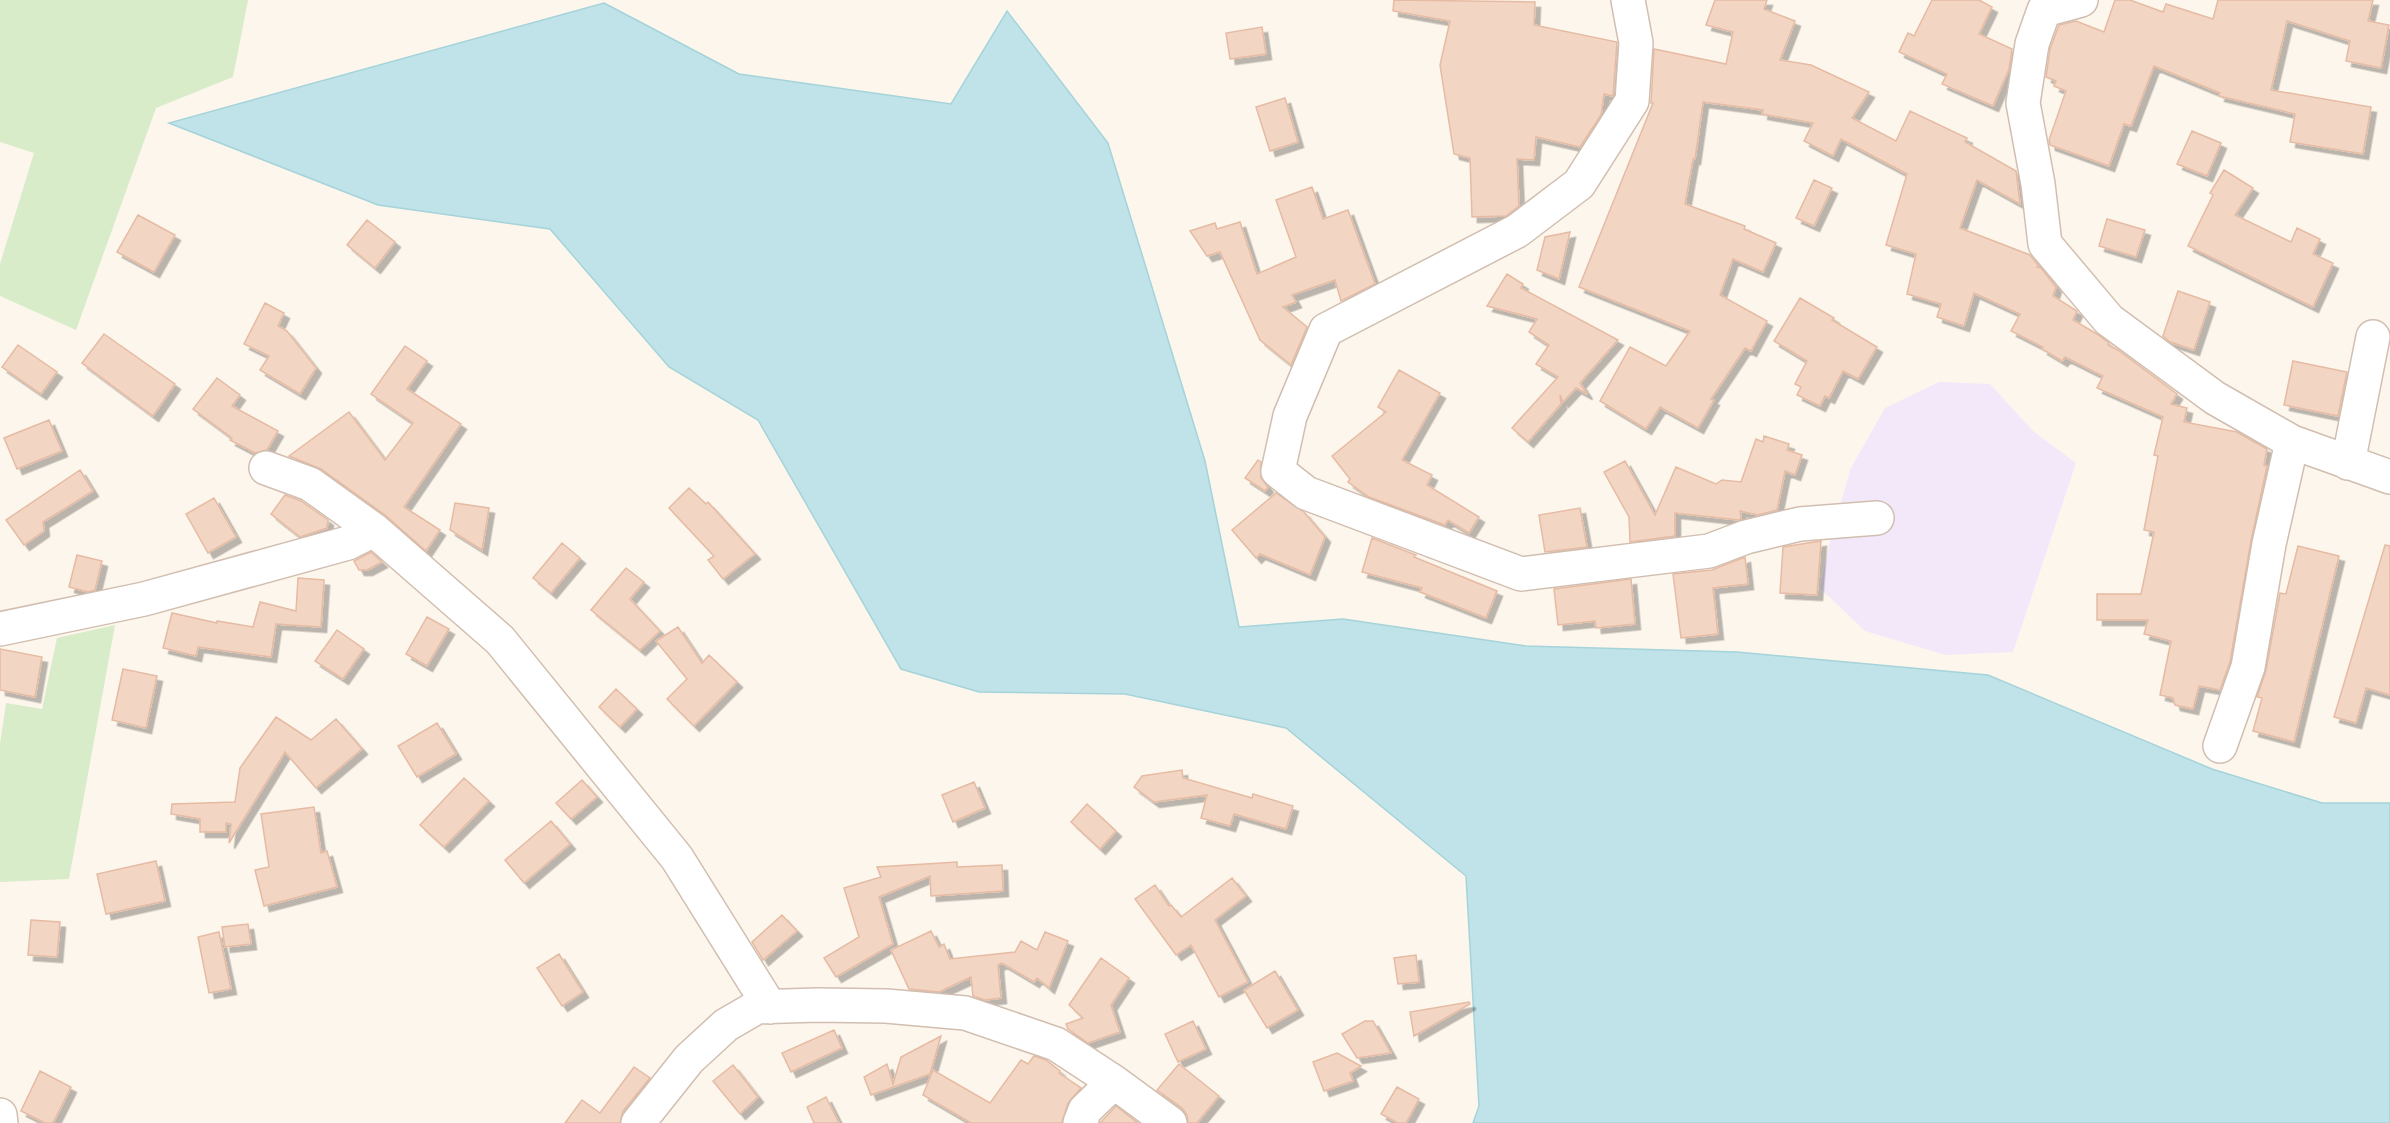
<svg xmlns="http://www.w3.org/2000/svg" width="2390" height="1123" viewBox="0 0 2390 1123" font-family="Lato,sans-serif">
	<defs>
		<filter id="shadow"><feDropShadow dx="5.5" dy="5.5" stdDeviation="0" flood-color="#0004"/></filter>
	</defs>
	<rect width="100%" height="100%" fill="#fdf6ec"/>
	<path fill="#f3e8fa" d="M1939,382l51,2 43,47 43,32 -63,189 -68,3 -80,-24 -45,-43 12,-56 19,-64 34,-60z"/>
	<path fill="#d8ecc9" d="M0,0h248l-15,77 -77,31 -80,222 -76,-34v-32l34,-111 -34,-11z
		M115,625l-46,254 -69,3v-138l6,-41 36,6 15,-71z"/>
	<path fill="#bfe3e8" stroke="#a5d3da" stroke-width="1.5" d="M604,3l135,71 212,30 56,-93 101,132 97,318 34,166 104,-8 183,27 211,6 251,23 224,94 110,34h68v320h-917l6,-17 -13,-230 -180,-148 -161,-34 -146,-2 -78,-23 -143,-249 -89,-53 -119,-138 -172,-24 -209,-82z"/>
	<path fill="#f3d5c3" stroke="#e6bba3" stroke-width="1.5" filter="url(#shadow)" d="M1394,0l141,2 -1,23 83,17 -4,54 -9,-2 -3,21 -21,32 -44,-10 -2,23 -17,-1 2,47 -13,10 -34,1 -2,-59 -16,-4 -14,-89 10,-44 -57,-10z
		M1715,0h52l-3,9 31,12 -15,39 31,5 58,27 -17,26 44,23 14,-30 57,27 -2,4 51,29 4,33 -43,-24 -17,48 70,27 8,10 -1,2 4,1 15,19 -3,9 24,15 -4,9 24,14 12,9 -1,2 10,5 59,44 -6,10 16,4 -3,14 53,10 30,17 -3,16 3,1 -16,75 -21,121 -10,28 -21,-4 -6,23 -18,-4 -2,-7 -13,-3 11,-54 -27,-7 4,-14h-51v-26h44l13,-62 -10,-2 14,-74 -4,-1 9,-38 -66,-29 6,-12 -38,-19 -3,4 -20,-12 1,-2 -32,-16 9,-17 -46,-21 -10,33 -27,-9 4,-13 -34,-10 9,-40 -30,-9 21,-71 -66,-35 -8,17 -29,-15 9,-18 -51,-9 1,-4 -60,-8 -8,57h-2l-8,45 60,22 -1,3 32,14 -13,29 -30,-13 -13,36 47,26 -16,30 -6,-3 -34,51 3,1 -16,28 -38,-21 -14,22 -46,-28 30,-54 36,19 24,-35 -111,-44 74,-184h-2l3,-54 72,15 7,-32 -27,-7z
		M1932,0h47l13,7 -13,27 33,15 -3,20 -16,37 -51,-22 5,-10 -48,-22 9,-19 6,3z
		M2115,0h15l33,12 3,-8 47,15 5,-19h155l-5,21 21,4 -8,43 -35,-7 4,-20 -63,-20 -16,69 100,17 -8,47 -73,-12 5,-28 -76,-18 1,-3 -66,-27 -23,60 -7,-2 -15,42 -59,-21 -1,-5 17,-49 -12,-5 2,-5 -10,-4 4,-28 9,-24 17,-4 28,11z
		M1262,27l4,27 -36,5 -4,-26z
		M1285,98l13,44 -28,9 -14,-44z
		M2192,131l29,12 -14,33 -30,-12z
		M2224,170l29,18 -18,27 56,27 6,-14 23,11 -7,15 20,9 -20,44 -125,-61 25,-51 -3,-2z
		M1814,180l18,8 -18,38 -18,-8z
		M1312,187l11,32 25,-9 27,74 -34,17 -6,-21 -43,15 4,7 -13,5 24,20 -16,38 -31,-25 -40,-88 -13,4 -17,-25 25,-8 2,6 23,-7 17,52 39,-17 -20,-57z
		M138,215l37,20 -21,37 -37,-20z
		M2107,219l38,11 -9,27 -37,-11z
		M367,220l28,22 -20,26 -28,-23z
		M1570,232l-11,47 -22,-9 8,-33z
		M1507,274l16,10 -2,4 97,52 -38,43 7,11 -11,-6 -13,14 -3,-7 1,9 -33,38 -16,-14 46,-51 -22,-13 13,-19 -20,-13 8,-13 -50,-13z
		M2178,291l32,11 -16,48 -24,-8 -7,-6z
		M1800,298l34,20 -2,2 45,27 -19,32 -15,-8 -14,27 -4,-2 -5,10 -23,-11 4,-8 -6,-3 12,-23 -33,-20z
		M265,303l19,10 -6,13 9,5 29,37 -16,26 -40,-24 9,-14 -25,-12z
		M104,334l71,50 -22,32 -71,-53z
		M18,345l39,27 -16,22 -39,-27z
		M405,346l22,15 -20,28 54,35 -57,83 36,23 -14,21 -41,-36 -64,-46 -32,-13 60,-44 36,48 28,-37 -42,-29z
		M2293,361l54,11 -9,44 -54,-11z
		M1399,370l41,23 -38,67 30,15 -5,10 52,32 -10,16 -21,-13 -3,5 -76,-28 -21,-15 2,-3 -18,-23 54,-44 -8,-5z
		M217,378l23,17 -8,11 46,25 -11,19 -12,3 -25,-13 2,-2 -39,-29z
		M49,420l13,31 -45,18 -13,-31z
		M1764,436l25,8 -2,6 15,5 -7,20 -10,-4 -8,39 -19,5 -18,-4 1,8 -2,1 -64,-7v23l-45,6 -1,-25 -25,-45 21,-11 30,54 21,-48 40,17 6,-4 19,2 15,-43 7,3z
		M1258,460l3,2v16l7,9 -3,4 -20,-13z
		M80,470l13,21 -50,31 1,9 -20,14 -18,-25z
		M689,488l17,16 2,-2 47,52 -32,25 -15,-19 6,-4 -45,-48z
		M1276,493l28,19 21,25 -15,38 -50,-21 -4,4 -24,-28z
		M285,495l16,6 27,19 -1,8 -27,9 -29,-23z
		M214,498l22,39 -28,16 -22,-39z
		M455,503l34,5 -7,42 -32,-20z
		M1580,508l7,39 -42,5 -6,-37z
		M1372,538l44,17 -2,2 83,34 -11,27 -66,-26 2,-4 -60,-16z
		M1821,541l-4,54 -37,-2 3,-46z
		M562,543l18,15 -29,35 -18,-15z
		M2385,545l5,1v149l-24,-7 -10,35 -22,-6z
		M2298,546l41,10 -45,186 -41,-11 9,-33 -5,-1 9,-27 14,-77 6,1z
		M371,552l11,10 -15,8h-8l-5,-9z
		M77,555l25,6 -7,29 -7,2 -19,-5z
		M1745,557l3,27 -35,4 5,46 -37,4 -8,-64 39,-4z
		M626,568l18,14 -14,17 30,32 -20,19 -49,-40z
		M298,578l26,2 -3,47 -45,-3 -5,33 -73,-10 -2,9 -33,-8 9,-35 45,10v-2l36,6 7,-25 36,9z
		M1631,579l4,45 -39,4 -1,-7 -37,4 -4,-36z
		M427,617l22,12 -22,37 -21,-12z
		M678,627l24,36 7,-8 28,27 -43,44 -27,-27 20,-20 -31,-38z
		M337,630l27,19 -21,30 -28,-18z
		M0,649l42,8 -7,40 -35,-7z
		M123,669l34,7 -11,52 -34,-8z
		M616,689l21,20 -17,18 -21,-20z
		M276,717l35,23 25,-21 26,30 -46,39 -31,-36 -56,91 2,-19 -5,-1v9h-26v-13l-29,-5 1,-10 63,-2 5,-34z
		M437,723l19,31 -39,23 -19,-31z
		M1182,770l1,8 69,20 1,-4 40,12 -7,23 -52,-15 -4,12 -29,-8 6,-23 -53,7 -20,-15 8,-11z
		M464,778l25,23 -45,46 -24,-22z
		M582,780l15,17 -26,22 -15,-16z
		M974,782l11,26 -32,14 -11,-27z
		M1087,804l29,27 -16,18 -29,-27z
		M314,807l7,46 6,-2 10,36 -73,19 -9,-36 14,-3 -8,-53z
		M551,821l19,23 -46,39 -19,-23z
		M156,861l9,40 -59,13 -9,-40z
		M957,862v5l45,-2 1,26 -72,5 -1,-20 -51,21 14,47 -57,33 -12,-19 35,-21 -15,-49 37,-11 -4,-10z
		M1232,878l14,18 -31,24 33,62 -29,15 -28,-52 -15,10 -41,-56 20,-14 14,21 2,-1 10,12z
		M782,915l15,16 -34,29 -11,-18z
		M31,920l29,2 -3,35 -29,-2z
		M248,924l3,20 -26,3 -3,-20z
		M931,931l8,16 5,-3 6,15 65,-7 6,-11 16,9 8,-18 23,9 -19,47 -12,-10 -3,4 -32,-19 -4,2 3,33 -16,2 -12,-4 -2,-19 -32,15 -30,-3 -18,-39z
		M219,932l12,57 -22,4 -11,-56z
		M559,954l24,38 -21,14 -25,-38z
		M1416,955l3,27 -21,2 -4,-26z
		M1101,958l28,20 -18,27 9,27 -32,11 -20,-14 -2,-5 17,-6 -14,-13z
		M1275,971l23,39 -31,18 -23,-38z
		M1469,1002l1,2 -56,32 -4,-24z
		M1193,1021l13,28 -28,13 -13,-28z
		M1365,1021h8l18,32 -34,5 -15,-24z
		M834,1030l8,18 -51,24 -9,-19z
		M941,1036l-11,38 -59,21 -7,-18 23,-13 6,20 8,-27z
		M1337,1053l24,13 -11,7 3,8 -29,10 -11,-29z
		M1034,1056l12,4 14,11 -1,2 22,15 -13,15 -6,20h-91l-48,-28 10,-25 57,33 31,-43 7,4z
		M1179,1064l40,32 -22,27h-9l-1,-8 -5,-7 -25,-18z
		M733,1065l25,32 -18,17 -27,-33z
		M634,1067l16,11 -27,33 -3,12h-55l17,-23 18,13z
		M40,1071l31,16 -18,36h-8l-24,-12z
		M1397,1087l22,12 -13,24h-8l-17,-9z
		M826,1097l13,26h-25l-7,-16z
		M1116,1106l22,17h-38z"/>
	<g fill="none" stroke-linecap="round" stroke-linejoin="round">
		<g stroke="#d1beb0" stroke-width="36">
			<path id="minor" d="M1628,0l8,43 -4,58 -53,83 -62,47 -191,99 -36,86 -12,55 28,22 215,81 188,-23 37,-14 54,-13 77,-6
				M2081,0l-37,10 -12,34 -9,59 15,81 7,60 64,76 106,78 77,44 98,35
				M2348,463l25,-126
				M266,468l44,16 64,46 126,110 177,218 93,149
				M0,629l144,-30 204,-56 26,-13
				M2220,746l28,-79 21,-123 23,-102
				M1114,1082l56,41
				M0,1115l1,8
				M638,1123l51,-64 37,-34 31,-18 60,-2 69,1 79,7 91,31 58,38 -29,28 -5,13"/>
		</g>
		<use href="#minor" stroke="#fff" stroke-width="33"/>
	</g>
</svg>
